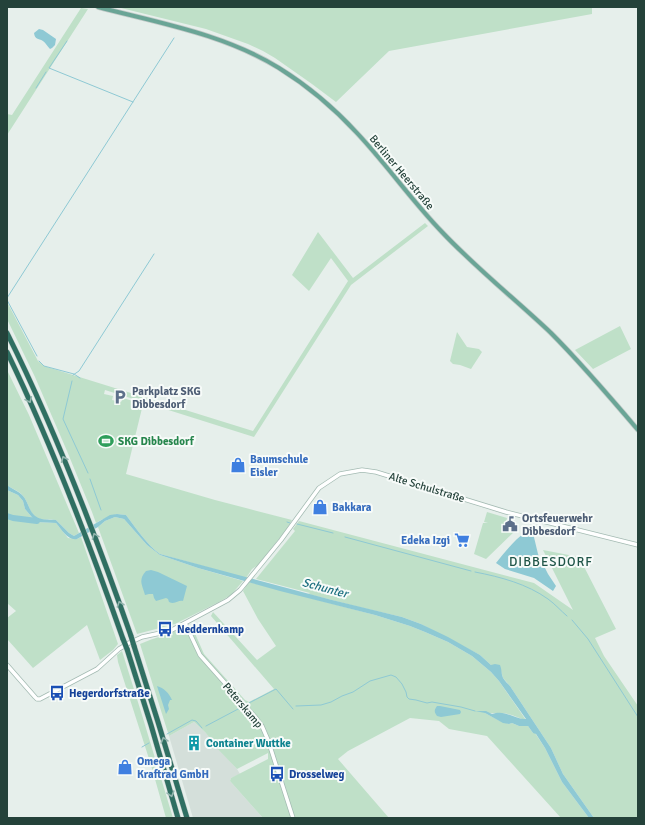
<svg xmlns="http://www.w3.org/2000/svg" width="645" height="825" viewBox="0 0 645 825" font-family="Signika,sans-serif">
	<rect width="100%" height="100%" fill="#e6efeb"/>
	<path fill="#d4dfda" d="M194,722l11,10 10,11 -1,1 23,25 3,5 -9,4 -1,3 33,37h-70l-24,-82z"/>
	<path fill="#bfe0c8" d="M117,7h475v7l-203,37 -53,51 -24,-18 -37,-26 -12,-7 -15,-7 -42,-15z
		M81,8l7,1 -81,126v-21l5,1z
		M425,223l3,3 -77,59 -97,152 -149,-47 -1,4 9,2 -1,4 9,2 2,-4 20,6 -17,70 89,26 77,20 -6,10 -28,35 -6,4 -6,9 -86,-24c-12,-8 -25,-27 -34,-39l-9,-1 -16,6 -5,3 -4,-11 -25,-61 -32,-74 -28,-58v-17l31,59 6,5 209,65 95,-150 -17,-23 -22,33 -17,-16 26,-43 35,46z
		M620,326l11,23 -38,20 -18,-19z
		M457,332l10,15 12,2 3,3 -11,17 -11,-4 -7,-1 -3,-3z
		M7,370l22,45 50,118 -5,3 -5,-3 -13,-13c-14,-1 -21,2 -27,-13 -2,-4 -3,-8 -6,-11 -3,-5 -11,-7 -16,-11z
		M7,490l11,5 5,6 2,8 11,13 20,1 12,15 9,1 4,-2 37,107 -5,6 -13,10 -13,-35 -54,43 -26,-29v-21l9,-7 -9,-8z
		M487,512l20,6 -2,9 11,3 -30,29 -12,-5 9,-31h5l-4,-1z
		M115,517l9,2 23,26 13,10 38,13 45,13 -12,14 -12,7 -44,22 -38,10 -39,-107 7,-6z
		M299,521l235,62 39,27 -30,-60 36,7 37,72 -21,9 9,18 34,50v112h-44l-31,-44 -12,-26 -41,-62 -7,-8 -2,-7 -10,-6 -11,-10 -59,-31 -19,-7 -43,-10 -51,-13 2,-1 -54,-14 39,-48 -2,-2z
		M249,582l126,33 35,11 15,6 23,10 24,14 19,16 8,9 27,39c-6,-1 -12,-5 -18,-6 -8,-2 -15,0 -23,-1l13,7 11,4 3,-1 7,3h9l5,7h2l10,15 17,34 27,36h-28l-74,-82 -38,-7 -10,-8 -29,-3 -62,33 -10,8 51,59h-126l-33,-37 1,-3 37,-19v-6l-31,16 -24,-25 1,-1 -9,-11 -11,-10 -25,14 -29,-92c14,-6 28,-10 42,-15l3,1 9,-6 -1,5 11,25 41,46 4,2 25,-13 -63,-73 2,-4 44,48 19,-14 -18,-27 -15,-28z
		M122,651l20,64 31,103h-7l-15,-53 -33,-103 -1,-7z"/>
	<path fill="#8ec9d4" d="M39,29l4,1 13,9 -1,6 -3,3 -2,1c-3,-3 -4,-6 -7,-8 -5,-3 -8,-1 -9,-8z
		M7,485c5,4 12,6 16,11 3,3 4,7 6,11 6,14 14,12 27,13l13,13 5,3 36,-21 7,-1 9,1c9,12 22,31 34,39l172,46 70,17 19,7 27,13 32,18 11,10 4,-1 5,1c2,4 1,9 3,13 2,3 5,6 7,8l41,62 12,26 31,44h-5l-27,-36 -17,-34 -9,-14 -3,-1 -5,-7h-9l-7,-3 -3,1 -6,-1 -18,-10 -10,-2h11l6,3c14,-5 23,6 34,5l-27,-38 -8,-9 -19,-16 -24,-14 -23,-10 -15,-6 -35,-11 -95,-24 -82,-23 -38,-13 -13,-10 -23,-26 -9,-2 -10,4 -7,6 -21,12c-9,2 -15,-9 -21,-16l-20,-1 -11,-13 -2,-8 -5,-6 -11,-5z
		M526,532l7,1 5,21 10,20 8,12 -3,5 -19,-13 -29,-9 -9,-6c9,-11 18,-23 30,-31z
		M151,570l7,2 29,14 -4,15c-5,-1 -8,4 -14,1l-1,-3 -2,-1 -10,3 -2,-3 -1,-4h-4l-4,1c-3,-11 -7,-15 1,-24z
		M157,686c7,2 12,7 15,14h-2l-2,5 1,4 -3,5z
		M437,706h3l20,4 1,2 -1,2 -19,3 -4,-1c-3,-4 -3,-6 0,-10z"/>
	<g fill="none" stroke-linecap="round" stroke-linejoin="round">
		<path stroke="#8ec9d4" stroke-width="1" d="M67,41l-18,27 84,34
			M36,88l10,-16
			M7,298l167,-260
			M7,300l30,56
			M39,361l5,5 30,8 6,4
			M73,375l6,-4 75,-117
			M72,381l-9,38 25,54
			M90,479l11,31
			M287,522l3,1
			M297,524l36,9
			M345,537l126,34
			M475,572c26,5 52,12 73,27 7,5 13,12 19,17
			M572,620l16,19 50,78
			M249,703l27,-14 17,20
			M296,706l25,-1 10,-3 11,-6 11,-4 17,-11 21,-6 5,2 6,7 4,8 1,5 2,2 7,1 11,3 5,-1 29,5 14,4
			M206,726l34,-18
			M167,734l25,-14 4,1 6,7
			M142,747l7,-4"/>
		<path stroke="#8ec9d4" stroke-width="6" d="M7,516l6,2 24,3"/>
		<g stroke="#a4bbb3" stroke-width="5">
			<path id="secondary" d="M185,623l15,32 56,63 6,8 6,14 25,78
				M7,665l28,32 2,2h3l57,-30 22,-20 10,-6 13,-6 28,-6 58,-31 12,-10 41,-50 38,-52 21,-14 22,-4 14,2 130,40 132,33"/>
		</g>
		<g stroke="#c2cac8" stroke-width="5.5">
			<path id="primary" d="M98,7c61,16 126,27 181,61 29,18 55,40 78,65 30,32 55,68 85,99 34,36 73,67 109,101 31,31 59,64 87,97"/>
		</g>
		<g stroke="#c2cac8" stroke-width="6">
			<path id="highway" d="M7,333c49,98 88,200 124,303
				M7,352c45,93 82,190 116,287
				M134,646l24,76 29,96
				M127,649l24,76 27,93"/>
		</g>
		<use href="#secondary" stroke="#fff" stroke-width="3.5"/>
		<use href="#primary" stroke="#6aa596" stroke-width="4"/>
		<use href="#highway" stroke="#2f6f62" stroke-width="5"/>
		<g stroke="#c2cac8" stroke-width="6" stroke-linecap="butt">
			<path id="highway-bridge" d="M131,636l3,10
				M123,639l4,10"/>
		</g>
		<use href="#highway-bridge" stroke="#2f6f62" stroke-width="5"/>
	</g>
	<defs><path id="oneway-chevron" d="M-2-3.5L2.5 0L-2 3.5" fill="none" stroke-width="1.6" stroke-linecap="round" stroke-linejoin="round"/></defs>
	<g stroke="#93b5ae">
		<use href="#oneway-chevron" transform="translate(29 400) rotate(66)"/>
		<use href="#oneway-chevron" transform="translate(64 459) rotate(-113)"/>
		<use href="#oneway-chevron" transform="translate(95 536) rotate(-111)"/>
		<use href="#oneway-chevron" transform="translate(120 604) rotate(-109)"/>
		<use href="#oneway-chevron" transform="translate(164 740) rotate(-106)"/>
		<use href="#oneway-chevron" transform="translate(171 794) rotate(74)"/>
	</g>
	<defs>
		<g id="parking-bare" transform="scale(1.2)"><path d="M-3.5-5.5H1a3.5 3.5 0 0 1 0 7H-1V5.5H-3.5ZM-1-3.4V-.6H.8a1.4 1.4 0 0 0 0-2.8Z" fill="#5c6f8a" stroke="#f7fbf9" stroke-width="2.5" paint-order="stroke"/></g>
		<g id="stadium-bare" transform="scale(1.2)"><path d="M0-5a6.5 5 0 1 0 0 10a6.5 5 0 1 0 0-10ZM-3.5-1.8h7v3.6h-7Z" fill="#2e9e5b" stroke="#f7fbf9" stroke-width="2.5" paint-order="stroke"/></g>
		<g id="shop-bare" transform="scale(1.2)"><path d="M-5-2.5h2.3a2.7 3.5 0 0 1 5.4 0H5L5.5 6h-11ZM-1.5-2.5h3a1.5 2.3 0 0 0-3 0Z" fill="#3f7fe0" stroke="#f7fbf9" stroke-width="2.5" paint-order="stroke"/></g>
		<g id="civic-bare" transform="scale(1.2)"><path d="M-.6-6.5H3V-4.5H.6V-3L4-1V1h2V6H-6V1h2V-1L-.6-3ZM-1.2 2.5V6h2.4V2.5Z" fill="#5c6f8a" stroke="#f7fbf9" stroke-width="2.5" paint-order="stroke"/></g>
		<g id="supermarket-bare" transform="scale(1.2)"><path d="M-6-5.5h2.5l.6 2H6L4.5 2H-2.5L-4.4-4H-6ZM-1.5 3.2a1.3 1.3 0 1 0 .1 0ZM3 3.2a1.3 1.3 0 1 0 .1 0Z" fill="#3f7fe0" stroke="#f7fbf9" stroke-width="2.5" paint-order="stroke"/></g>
		<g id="bus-bare" transform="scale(1.2)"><path d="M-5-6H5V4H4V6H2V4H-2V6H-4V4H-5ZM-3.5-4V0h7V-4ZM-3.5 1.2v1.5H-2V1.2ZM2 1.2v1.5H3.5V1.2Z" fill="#1a4fb4" stroke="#f7fbf9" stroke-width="2.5" paint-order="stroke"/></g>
		<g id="building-bare" transform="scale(1.2)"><path d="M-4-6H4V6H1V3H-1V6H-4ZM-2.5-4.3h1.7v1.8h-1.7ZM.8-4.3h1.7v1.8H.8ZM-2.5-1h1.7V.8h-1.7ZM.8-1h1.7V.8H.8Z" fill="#0f9aa8" stroke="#f7fbf9" stroke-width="2.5" paint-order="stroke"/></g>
	</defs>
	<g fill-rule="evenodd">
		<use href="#parking-bare" x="120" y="397"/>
		<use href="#stadium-bare" x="106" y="441"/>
		<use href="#shop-bare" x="238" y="465"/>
		<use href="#shop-bare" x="320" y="507"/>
		<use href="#civic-bare" x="510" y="524"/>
		<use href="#supermarket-bare" x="462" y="540"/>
		<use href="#bus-bare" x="165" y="629"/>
		<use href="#bus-bare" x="57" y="693"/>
		<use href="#building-bare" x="194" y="743"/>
		<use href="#shop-bare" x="125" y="767"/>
		<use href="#bus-bare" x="277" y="774"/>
	</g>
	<g text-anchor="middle" stroke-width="4" stroke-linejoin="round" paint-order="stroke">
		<g font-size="11" fill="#24423a" stroke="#f7fbf9">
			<text transform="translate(402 172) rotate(50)" y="4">Berliner Heerstraße</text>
			<text transform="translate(427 487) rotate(17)" y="4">Alte Schulstraße</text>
			<text transform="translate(243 705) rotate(50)" y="4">Peterskamp</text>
		</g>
		<g font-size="11" font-weight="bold" fill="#4e5e75" stroke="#f7fbf9" text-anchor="start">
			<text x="132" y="395">Parkplatz SKG<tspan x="132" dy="13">Dibbesdorf</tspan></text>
			<text x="522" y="522">Ortsfeuerwehr<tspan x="522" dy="13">Dibbesdorf</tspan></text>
		</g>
		<g font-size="11" font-weight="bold" fill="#27864d" stroke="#f7fbf9" text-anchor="start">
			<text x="118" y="445">SKG Dibbesdorf</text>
		</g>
		<g font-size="11" font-weight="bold" fill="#366cbe" stroke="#f7fbf9" text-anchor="start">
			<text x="250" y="463">Baumschule<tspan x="250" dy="13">Eisler</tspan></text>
			<text x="332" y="511">Bakkara</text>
			<text x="450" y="544" text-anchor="end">Edeka Izgi</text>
			<text x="137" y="765">Omega<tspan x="137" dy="13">Kraftrad GmbH</tspan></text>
		</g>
		<g font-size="11" font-weight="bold" fill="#164399" stroke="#f7fbf9" text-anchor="start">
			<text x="177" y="633">Neddernkamp</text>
			<text x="69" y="697">Hegerdorfstraße</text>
			<text x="289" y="778">Drosselweg</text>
		</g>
		<g font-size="11" font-weight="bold" fill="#0d838f" stroke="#f7fbf9" text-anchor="start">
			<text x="206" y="747">Container Wuttke</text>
		</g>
		<g font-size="12" font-style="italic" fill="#1c6f80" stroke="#f7fbf9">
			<text transform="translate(325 588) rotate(15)" y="4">Schunter</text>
		</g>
		<g font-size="13" letter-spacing="1" fill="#1f5548" stroke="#f7fbf9">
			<text x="551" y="566">DIBBESDORF</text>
		</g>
	</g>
	<rect width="645" height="825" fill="none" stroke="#24423a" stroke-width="16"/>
</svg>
